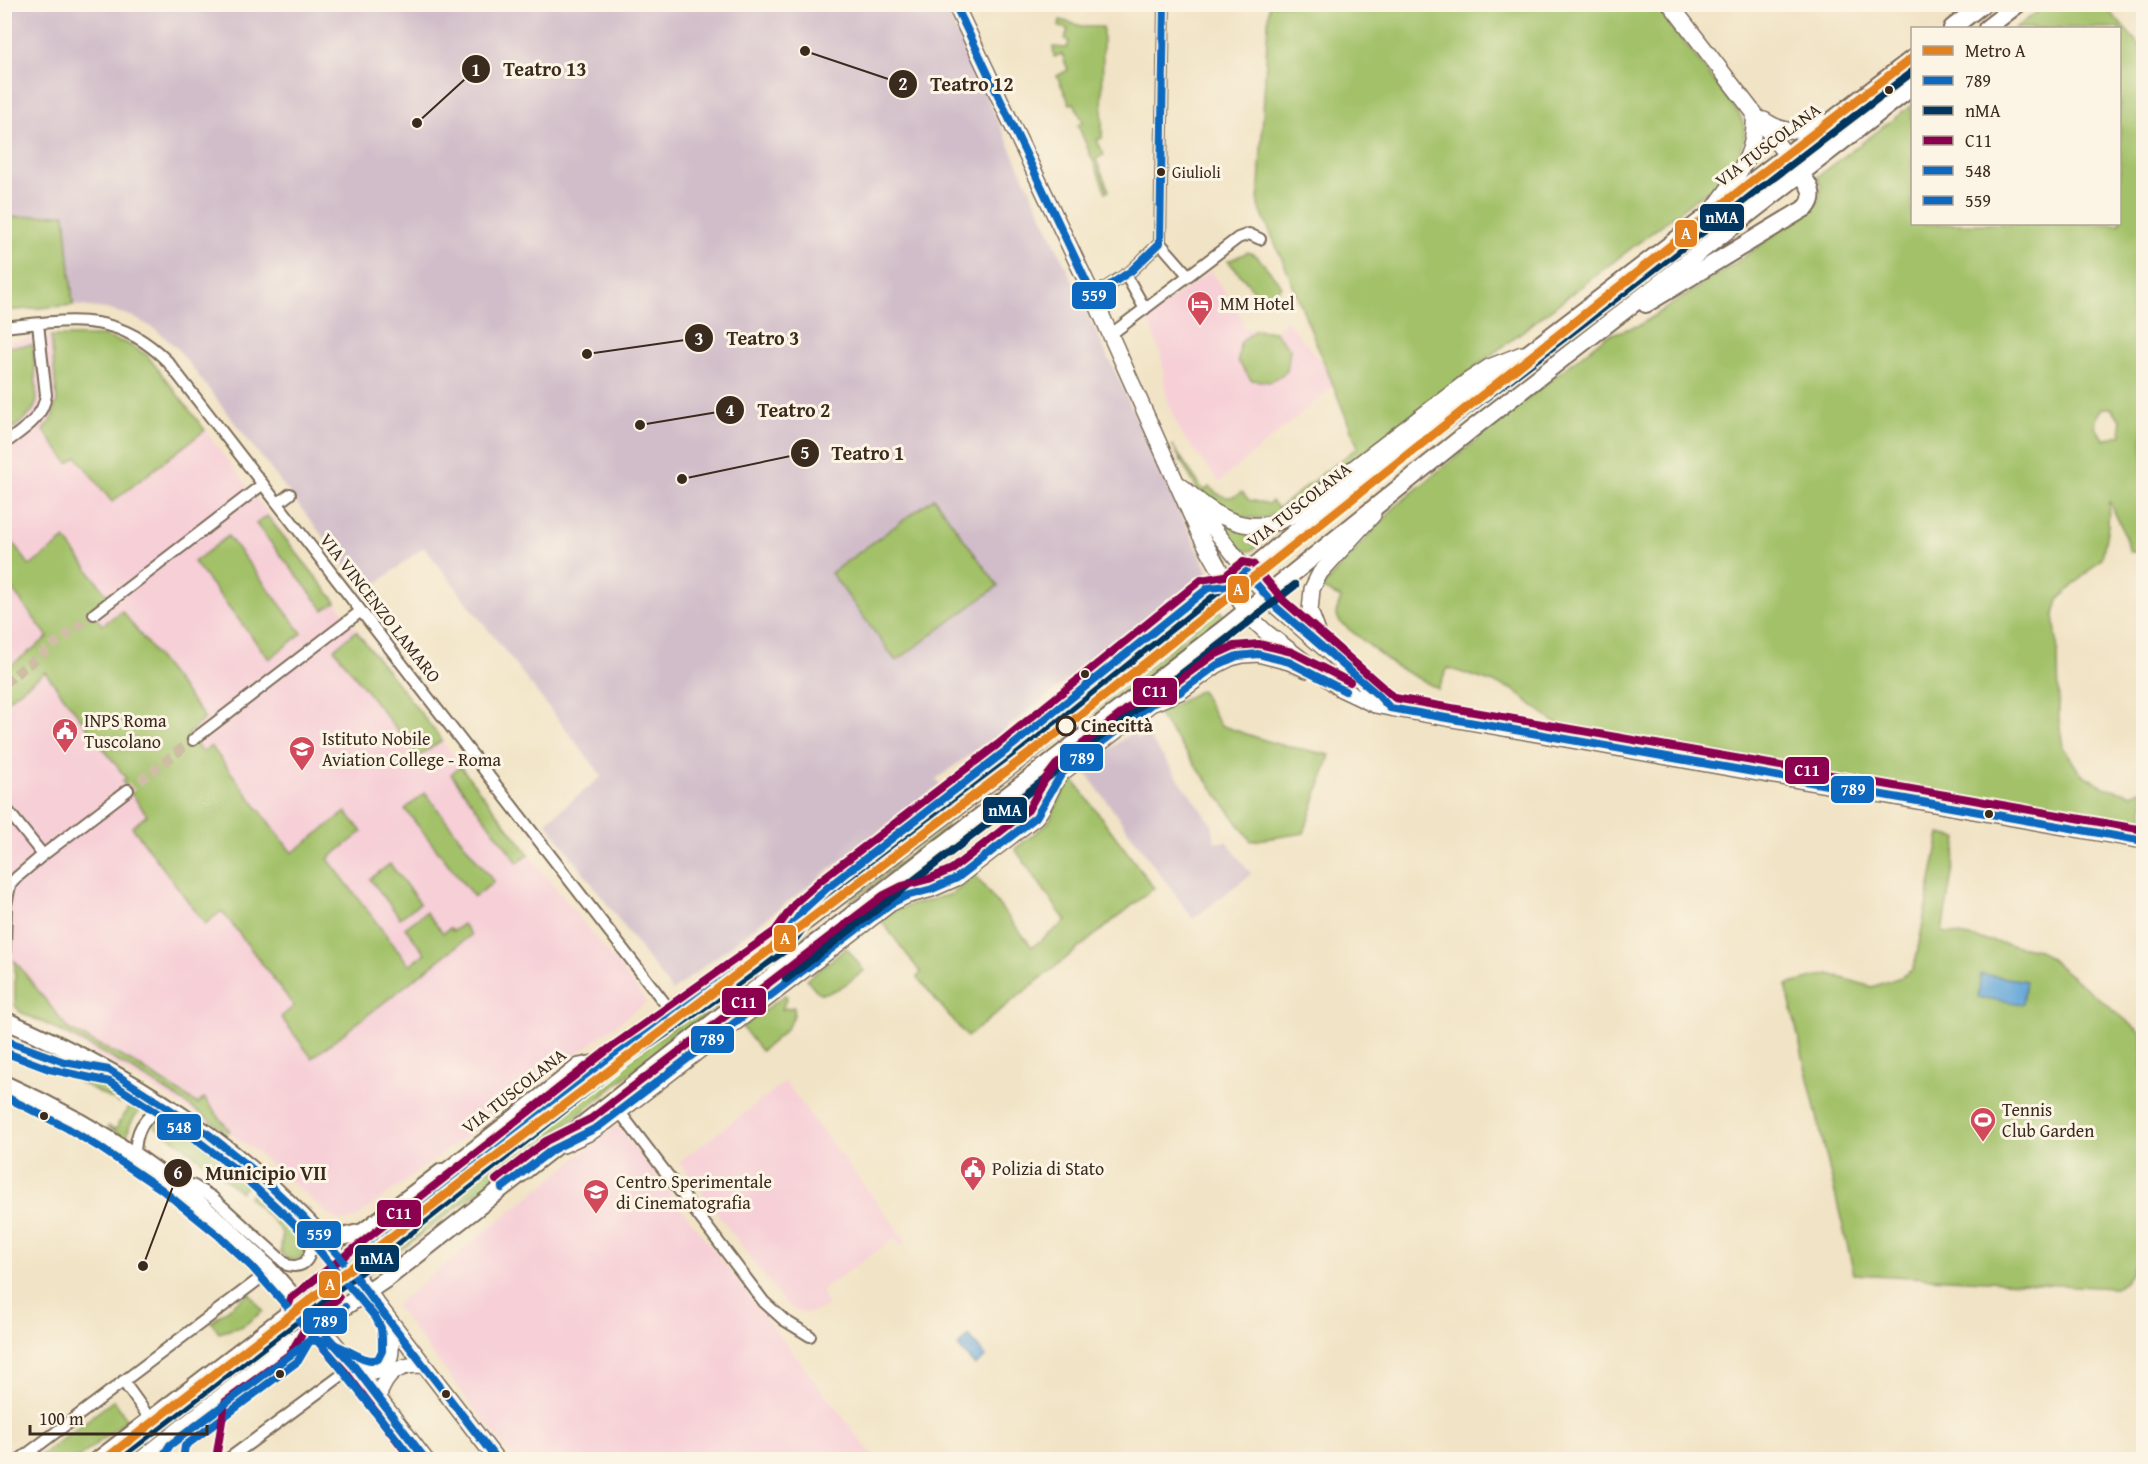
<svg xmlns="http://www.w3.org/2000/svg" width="2148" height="1464" viewBox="0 0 2148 1464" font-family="'Gentium Book Plus',serif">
	<rect width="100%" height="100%" fill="#fcf5e5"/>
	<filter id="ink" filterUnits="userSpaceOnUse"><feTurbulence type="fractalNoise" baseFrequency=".0167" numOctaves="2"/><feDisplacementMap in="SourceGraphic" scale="12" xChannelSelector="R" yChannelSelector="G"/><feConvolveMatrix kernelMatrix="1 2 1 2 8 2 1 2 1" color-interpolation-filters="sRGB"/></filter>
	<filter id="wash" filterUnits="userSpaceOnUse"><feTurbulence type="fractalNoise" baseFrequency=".008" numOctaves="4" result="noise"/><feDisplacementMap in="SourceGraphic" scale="24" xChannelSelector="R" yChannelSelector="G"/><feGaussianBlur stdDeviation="1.35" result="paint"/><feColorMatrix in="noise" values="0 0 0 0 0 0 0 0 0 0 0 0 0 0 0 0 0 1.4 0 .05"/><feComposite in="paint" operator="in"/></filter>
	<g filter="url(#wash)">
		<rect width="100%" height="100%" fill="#f1e3c5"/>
		<path fill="#f6cfd7" d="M1211,271l32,49v8l32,4 11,-13 42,52 6,15 -115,96 -37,-48 -10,-21 -6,-18 -5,-40 -14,-37z
			M51,336h51l24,7 21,12 390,510 110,137 -292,216 -8,3 -11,-1 -78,-67 -30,-20 -211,-125 -2,-46 -10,5v-625z
			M785,1082l122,160 -6,4 -7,-7 -70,49 -2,6 5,10v3l-19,6 -14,-3 -11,-9 -104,-139z
			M617,1125l190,246 68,88h-362l-118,-154z"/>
		<path fill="#d1bdc9" d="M5,5h939l267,573 -99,75 -4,-5 -105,83 -67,48 5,5 -269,207 -126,-169 56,-46 -178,-229 -58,45 -189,-244 -22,-19 -24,-13 -25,-7 -33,-4 -8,-91 -60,4z
			M1132,732l7,7 7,-6 66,92 3,17h12l24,32 -58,45 -110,-150z"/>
		<path fill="#a3c169" stroke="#6f7644" stroke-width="1.5" fill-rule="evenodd" d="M1269,5h387l83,109c15,25 -4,50 -21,68l-422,322 -31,14h-16l-22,-5 -28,-21 -27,-47 32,46 5,-4c11,10 20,14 33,5l7,8 19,4 4,-3 6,7 80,-61 -72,-179 -28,-63z
			M2047,5h57l39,44v503h-13l-8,-24 -13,-27 -1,25 -6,32 -44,42 -4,15 4,37 1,68 4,27 17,26 24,14 27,7 12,-5v42l-588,-108 -43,-34 -64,-21 -10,21 -43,-23 -55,-44 -4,-9 5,-15 -20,-10 76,-83 136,-111 73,-58 34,-11 94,-61 84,-61 3,-17 -4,-9 95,-72v119h208v-196h-105zM2102,408h10l8,12 2,14 -17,6 -10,-13 2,-11z
			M1060,20l25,7h18l-1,111 -5,2 7,15 -8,4 13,32 -3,1 -28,-67 5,-3 -9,-19 -4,1 -13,-28 11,-6 -6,-16 -8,3 -1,-10 14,1 2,-7 -4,-2 3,-10 -9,-2z
			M65,214l8,91 -68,6v-93z
			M1248,252l9,4 25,30 -18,16 -36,-41z
			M1255,330l20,2 15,17 -3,22 -16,11 -20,-2 -13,-19 2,-18z
			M51,336h51l24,7 21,12 58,75 -93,72 -35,-45 -9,6 -25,-33 8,-10 6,-19z
			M33,345l4,55c-3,16 -20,25 -32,34v-87z
			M934,498l64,88 -102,75 -65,-88z
			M267,516l69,86 -12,8 -68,-86z
			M1286,525l-35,26c-12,1 -19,-14 -26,-23l2,-2z
			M5,532l25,34 35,-27 43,57 -18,14 12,15 20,-14 83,107 -17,16 14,18 9,-6 81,107 54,-41 16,20 -34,27 81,106 16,-12 -20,-25 21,-16 17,21 7,-5 3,3 10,-7 8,11 -159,123 -31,-41 13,-11 -72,-95 -17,13 -73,-97 15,-12 -25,-34 4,-3 -81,-106 -40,30v-32l43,-33 -43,-57z
			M228,536l74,97 -33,26 -75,-97z
			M1219,609l6,9 -128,98 -4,-4z
			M356,631l86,109 -24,17 -84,-108z
			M1201,690l19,35 53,18 57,12 -26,78 -53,8 -93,-127z
			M460,766l69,88 -11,9 -67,-89z
			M1071,777l83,111 -187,149 -50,-60 4,-4 -41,-54 14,-9 58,-16 23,-19 57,72 34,-26 -51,-72 33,-26z
			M425,793l69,89 -20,15 -69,-88z
			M947,826l2,3 -99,74 -1,-2z
			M1940,834l18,4 -16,94 97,18 104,84v218l-18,30 -10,6 -261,-14 -68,-289 43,-11 43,13 29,-10 11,-7 4,-11z
			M390,864l30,39 -20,15 -30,-39z
			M815,927l2,3 -183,140 -65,53 -202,152 -5,-3 2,-4 258,-204z
			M847,948l17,23c-10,7 -30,24 -43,22 -7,-2 -10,-10 -14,-14z
			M15,961l53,68 66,34 64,41 6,-6 26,33 -2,2c-65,-48 -134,-88 -208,-121l-5,-7z
			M785,995l2,2 -5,12 12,-2c4,17 -21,34 -33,44l-19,-24z
			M36,1057l17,6 47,12 26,15v6l-4,7h-3l-83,-44z
			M136,1098l13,7c-14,7 -21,18 -22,34l-20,-13 8,3 3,-3v-2z
			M163,1113l53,38 35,29 -10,12 -59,-47 -28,-19z
			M258,1187l29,26 11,20 7,9v12l-7,6 -11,-1 -6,-6 1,-20 -7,-10 -27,-26z
			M249,1293l14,18 -20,15 -24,7 -8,-11z
			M114,1400l13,20 -50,39h-41z"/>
		<path fill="#65a7d9" stroke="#50687c" stroke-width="1.5" d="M1981,974l45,7 -3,23 -45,-7z
			M969,1336l17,21 -11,9 -17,-20z"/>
	</g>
	<g filter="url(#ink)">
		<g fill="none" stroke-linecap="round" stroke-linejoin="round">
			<path stroke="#cdbea4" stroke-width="10" stroke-dasharray="10 5" stroke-linecap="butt" d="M4,683l90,-69
				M128,790l65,-50"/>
			<g stroke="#7b6b58" stroke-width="14">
				<path id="street" d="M1160,243l4,-239
					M1160,243l28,32
					M1126,275l19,34
					M1093,296l38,-25 29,-28
					M4,327c67,-7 113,-17 164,35l506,653
					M1110,335l128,-97 11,-4 11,5
					M4,444c18,-14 39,-25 42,-49l-8,-71
					M278,503l12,-9
					M94,614l169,-130
					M1161,696l39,-35 18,-22
					M193,740l168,-129
					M4,806l39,49
					M789,928l21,-26 17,-14 176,-135 209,-168 9,-12
					M4,987l2,-82 4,-20 7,-8 26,-22 85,-65
					M619,1111l145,191 20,18 26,16
					M135,1156c0,-25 8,-38 29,-51
					M444,1170l134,-106 35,-7
					M170,1177l24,9 18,11 75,68c27,7 27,-24 20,-41
					M123,1381l28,39
					M19,1460l251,-189
					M227,1460l127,-94"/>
			</g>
			<g stroke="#7b6b58" stroke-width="18">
				<path id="secondary" d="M955,4l138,292 106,237 30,53 24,34 14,13 74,56 34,16 15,3 754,133
					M1670,4l117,152
					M1764,120c23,16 37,11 61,2
					M1715,207c23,-32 42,-53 39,-95
					M1180,485c33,29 66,55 111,31l178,-136 20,-13 33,-13
					M1196,506l75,96 108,94 11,12
					M1323,646l-13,-35 2,-22 8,-16 53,-58
					M563,1145l28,-13 15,-10 284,-218 16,-8 26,-7 25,-11 79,-61c11,-13 14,-30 26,-44l89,-69 29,-12 37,-27 14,-7 12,-3 15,-1 31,8 18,8
					M368,1292l129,168
					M319,1325l35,41 72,94
					M354,1366c42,18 39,-16 35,-45
					M378,1398c8,-25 20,-34 46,-33"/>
			</g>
			<g stroke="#7b6b58" stroke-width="20">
				<path id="primary" d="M1952,28l31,-24
					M1987,28l31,-24
					M1646,304l161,-97c12,-15 -3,-28 -12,-41
					M4,1020c146,62 267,146 364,272
					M4,1084c94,42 181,100 253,173 22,22 40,46 62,68
					M319,1233l23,4 21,-5 79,-60h8l22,-7
					M98,1460l271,-208 247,-196 166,-117 235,-178 101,-81 181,-151 613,-470
					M141,1460l145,-114 103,-69 341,-268 495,-381 247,-199 440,-342"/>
			</g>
			<use href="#street" stroke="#fff" stroke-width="10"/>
			<use href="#secondary" stroke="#fff" stroke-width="15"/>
			<use href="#primary" stroke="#fff" stroke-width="16"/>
			<g stroke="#fcf5e5" stroke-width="12">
				<path id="bus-1" d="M502,1188l50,-38 46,-23 292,-223 16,-8 26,-7 25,-11 79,-61 26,-44 89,-69 29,-12 37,-27 20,-9 21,-2 31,8 56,29
					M183,1460l2,-14 113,-85 21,-36 26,-18
					M426,1460l-72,-94 -55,-61 317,-249 166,-117 22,-30 23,-21 176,-135 205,-165 21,-2 17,-14 31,36 102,88 11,12 754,133"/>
			</g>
			<g stroke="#fcf5e5" stroke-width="12">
				<path id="bus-2" d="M786,979l445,-343 64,-51
					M116,1460l259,-200 247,-196 166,-116 24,-32 22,-20 176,-135 202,-163 23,-3 37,-32 128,-100 512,-391"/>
			</g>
			<g stroke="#fcf5e5" stroke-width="12">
				<path id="bus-3" d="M496,1180l50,-39 46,-23 292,-223 18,-9 27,-7 23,-10 76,-59 18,-32 10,-13 89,-70 30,-12 37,-27 22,-10 25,-2 33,8 58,30
					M216,1459l9,-57 65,-48 21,-36 28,-20
					M412,1460l-66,-87 -55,-62 -2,-6 2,-7 319,-250 165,-117 21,-29 25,-22 176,-135 204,-165 24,-4 18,-14 10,2 31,37 111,97 749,132"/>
			</g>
			<g stroke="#fcf5e5" stroke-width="12">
				<path id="bus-4" d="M4,1052l45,17 61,13 69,45 56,42 51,47 25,25 65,77 5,10 1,10v13l-4,8c-17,7 -40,-23 -69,-18l-139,104 -7,11
					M4,1096l63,32 32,19 62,42 58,47 33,31 80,90 81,103"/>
			</g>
			<g stroke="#fcf5e5" stroke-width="12">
				<path id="bus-5" d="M955,4l138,292 38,-25 29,-28 4,-239
					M4,1040l60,22 45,8 99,64 44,35 51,48 36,39 158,204"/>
			</g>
			<use href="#bus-1" stroke="#0c69bf" stroke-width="8"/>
			<use href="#bus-2" stroke="#00365f" stroke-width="8"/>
			<use href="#bus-3" stroke="#8b004f" stroke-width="8"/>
			<use href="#bus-4" stroke="#0c69bf" stroke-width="8"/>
			<use href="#bus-5" stroke="#0c69bf" stroke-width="8"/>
			<g stroke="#fcf5e5" stroke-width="14">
				<path id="metro-1" d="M104,1460l367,-285 594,-448 682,-542 165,-127"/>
			</g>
			<use href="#metro-1" stroke="#e3811f" stroke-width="9"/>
		</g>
	</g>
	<defs>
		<g id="hotel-pin" transform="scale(1.35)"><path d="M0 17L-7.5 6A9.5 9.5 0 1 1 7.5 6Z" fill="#d1495b" stroke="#fcf5e5"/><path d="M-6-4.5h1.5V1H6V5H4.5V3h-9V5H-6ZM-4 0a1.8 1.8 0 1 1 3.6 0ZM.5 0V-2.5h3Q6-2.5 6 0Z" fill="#fff"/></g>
		<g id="civic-pin" transform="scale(1.35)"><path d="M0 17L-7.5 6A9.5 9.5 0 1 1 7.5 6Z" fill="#d1495b" stroke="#fcf5e5"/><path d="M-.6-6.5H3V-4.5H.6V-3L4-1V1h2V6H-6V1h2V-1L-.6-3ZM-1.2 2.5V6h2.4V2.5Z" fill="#fff"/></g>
		<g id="university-pin" transform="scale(1.35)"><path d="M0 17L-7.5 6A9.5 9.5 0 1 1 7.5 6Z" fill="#d1495b" stroke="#fcf5e5"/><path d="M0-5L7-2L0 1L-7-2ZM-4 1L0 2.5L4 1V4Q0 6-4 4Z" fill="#fff"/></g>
		<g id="stadium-pin" transform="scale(1.35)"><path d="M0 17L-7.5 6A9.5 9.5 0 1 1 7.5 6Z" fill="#d1495b" stroke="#fcf5e5"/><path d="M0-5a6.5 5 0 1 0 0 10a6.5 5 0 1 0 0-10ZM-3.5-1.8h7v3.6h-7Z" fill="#fff"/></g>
	</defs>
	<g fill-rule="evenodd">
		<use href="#hotel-pin" x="1200" y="304"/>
		<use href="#civic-pin" x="65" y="731"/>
		<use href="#university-pin" x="302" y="749"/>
		<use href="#stadium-pin" x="1983" y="1120"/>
		<use href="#civic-pin" x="973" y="1169"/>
		<use href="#university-pin" x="596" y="1192"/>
	</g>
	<g fill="#3b2a1e" stroke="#fcf5e5" stroke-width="2">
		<circle cx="1889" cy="90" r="5"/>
		<circle cx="1161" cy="172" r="5"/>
		<circle cx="1085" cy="674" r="5"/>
		<circle cx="1989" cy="814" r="5"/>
		<circle cx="44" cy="1116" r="5"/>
		<circle cx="280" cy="1374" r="5"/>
		<circle cx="446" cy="1394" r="5"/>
	</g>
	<circle fill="#fcf5e5" stroke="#3b2a1e" stroke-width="3" cx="1066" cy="726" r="9"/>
	<g text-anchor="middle" stroke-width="6" stroke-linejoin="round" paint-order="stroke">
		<g font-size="16" fill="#3b2a1e" stroke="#fcf5e5" text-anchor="start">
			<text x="1172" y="178">Giulioli</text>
		</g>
		<g font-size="18" fill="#3b2a1e" stroke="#fcf5e5">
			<text transform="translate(1768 145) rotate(-37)" y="6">VIA TUSCOLANA</text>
			<text transform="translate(1299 505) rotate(-38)" y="6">VIA TUSCOLANA</text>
			<text transform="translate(380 608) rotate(52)" y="6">VIA VINCENZO LAMARO</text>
			<text transform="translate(514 1091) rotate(-38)" y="6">VIA TUSCOLANA</text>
		</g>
		<g font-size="18" fill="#3b2a1e" stroke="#fcf5e5" text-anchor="start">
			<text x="1220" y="310">MM Hotel</text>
			<text x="84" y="727">INPS Roma<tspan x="84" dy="21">Tuscolano</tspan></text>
			<text x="322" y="745">Istituto Nobile<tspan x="322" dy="21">Aviation College - Roma</tspan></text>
			<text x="2002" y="1116">Tennis<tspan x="2002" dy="21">Club Garden</tspan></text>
			<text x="992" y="1175">Polizia di Stato</text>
			<text x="616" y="1188">Centro Sperimentale<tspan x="616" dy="21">di Cinematografia</tspan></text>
		</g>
		<g font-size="18" font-weight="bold" fill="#3b2a1e" stroke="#fcf5e5" text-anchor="start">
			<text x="1081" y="732">Cinecittà</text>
		</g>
	</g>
	<path fill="none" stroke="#3b2a1e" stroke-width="2" d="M417 123L476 69M805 51L903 84M587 354L699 338M640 425L730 410M682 479L805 453M143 1266L178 1173"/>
	<g fill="#3b2a1e" stroke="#fcf5e5" stroke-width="2">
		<circle cx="417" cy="123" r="6"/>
		<circle cx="805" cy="51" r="6"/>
		<circle cx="587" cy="354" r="6"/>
		<circle cx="640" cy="425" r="6"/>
		<circle cx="682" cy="479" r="6"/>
		<circle cx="143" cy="1266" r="6"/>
		<circle cx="476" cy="69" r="15"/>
		<circle cx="903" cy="84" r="15"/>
		<circle cx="699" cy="338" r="15"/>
		<circle cx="730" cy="410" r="15"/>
		<circle cx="805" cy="453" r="15"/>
		<circle cx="178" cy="1173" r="15"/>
	</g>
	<g font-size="18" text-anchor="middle" font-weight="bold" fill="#fff">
		<text x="476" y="76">1</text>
		<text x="903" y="90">2</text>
		<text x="699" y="345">3</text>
		<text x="730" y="416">4</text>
		<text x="805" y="459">5</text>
		<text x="178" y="1179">6</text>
	</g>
	<g font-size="20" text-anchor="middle" font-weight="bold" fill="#3b2a1e" stroke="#fcf5e5" stroke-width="6" stroke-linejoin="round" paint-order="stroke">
		<text x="545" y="76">Teatro 13</text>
		<text x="972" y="91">Teatro 12</text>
		<text x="763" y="345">Teatro 3</text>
		<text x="794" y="417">Teatro 2</text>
		<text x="868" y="460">Teatro 1</text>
		<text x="266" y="1180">Municipio VII</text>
	</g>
	<g stroke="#fcf5e5" stroke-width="2">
		<rect x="1699" y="203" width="46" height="29" rx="6" fill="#00365f"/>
		<rect x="1674" y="219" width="24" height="29" rx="6" fill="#e3811f"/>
		<rect x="1071" y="281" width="46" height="29" rx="6" fill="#0c69bf"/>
		<rect x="1227" y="575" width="23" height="29" rx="6" fill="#e3811f"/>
		<rect x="1132" y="677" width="46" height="29" rx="6" fill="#8b004f"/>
		<rect x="1059" y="743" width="45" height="29" rx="6" fill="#0c69bf"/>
		<rect x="1784" y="756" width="46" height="29" rx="6" fill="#8b004f"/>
		<rect x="1830" y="775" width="45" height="29" rx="6" fill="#0c69bf"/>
		<rect x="982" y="796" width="46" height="28" rx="6" fill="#00365f"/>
		<rect x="773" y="924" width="24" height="29" rx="6" fill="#e3811f"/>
		<rect x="721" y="987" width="46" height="29" rx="6" fill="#8b004f"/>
		<rect x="690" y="1025" width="45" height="29" rx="6" fill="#0c69bf"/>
		<rect x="156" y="1113" width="46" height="28" rx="6" fill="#0c69bf"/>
		<rect x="376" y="1199" width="46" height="29" rx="6" fill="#8b004f"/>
		<rect x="296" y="1220" width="46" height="29" rx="6" fill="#0c69bf"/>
		<rect x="354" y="1244" width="46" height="29" rx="6" fill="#00365f"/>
		<rect x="318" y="1270" width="23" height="29" rx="6" fill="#e3811f"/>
		<rect x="302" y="1307" width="46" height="28" rx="6" fill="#0c69bf"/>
	</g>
	<g font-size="16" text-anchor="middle" font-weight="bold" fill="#fff">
		<text x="1722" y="223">nMA</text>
		<text x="1686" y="239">A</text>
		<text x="1094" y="301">559</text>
		<text x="1238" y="595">A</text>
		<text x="1155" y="697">C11</text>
		<text x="1082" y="764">789</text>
		<text x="1807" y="776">C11</text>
		<text x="1853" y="795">789</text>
		<text x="1005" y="816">nMA</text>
		<text x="785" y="944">A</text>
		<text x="744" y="1008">C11</text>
		<text x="712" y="1045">789</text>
		<text x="179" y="1133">548</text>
		<text x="399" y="1219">C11</text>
		<text x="319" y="1240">559</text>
		<text x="377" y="1264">nMA</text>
		<text x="330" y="1290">A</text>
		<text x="325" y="1327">789</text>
	</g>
	<rect width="2148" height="1464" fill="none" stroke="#fcf5e5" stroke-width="24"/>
	<rect x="1911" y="27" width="210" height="198" fill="#fcf5e5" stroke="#afa495" stroke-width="1.5"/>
	<rect x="1923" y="46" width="30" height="9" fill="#e3811f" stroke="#afa495" stroke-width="1.5"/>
	<text x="1965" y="57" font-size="18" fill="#3b2a1e">Metro A</text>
	<rect x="1923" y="76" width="30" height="9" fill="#0c69bf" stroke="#afa495" stroke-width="1.5"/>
	<text x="1965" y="87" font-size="18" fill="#3b2a1e">789</text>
	<rect x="1923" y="106" width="30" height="9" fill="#00365f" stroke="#afa495" stroke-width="1.5"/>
	<text x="1965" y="117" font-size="18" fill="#3b2a1e">nMA</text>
	<rect x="1923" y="136" width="30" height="9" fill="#8b004f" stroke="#afa495" stroke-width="1.5"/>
	<text x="1965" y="147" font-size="18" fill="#3b2a1e">C11</text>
	<rect x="1923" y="166" width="30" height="9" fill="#0c69bf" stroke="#afa495" stroke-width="1.5"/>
	<text x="1965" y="177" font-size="18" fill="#3b2a1e">548</text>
	<rect x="1923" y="196" width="30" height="9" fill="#0c69bf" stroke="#afa495" stroke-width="1.5"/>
	<text x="1965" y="207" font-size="18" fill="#3b2a1e">559</text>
	<path d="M30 1425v9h177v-9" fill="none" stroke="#3b2a1e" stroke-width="3"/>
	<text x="39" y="1425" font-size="18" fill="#3b2a1e" stroke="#fcf5e5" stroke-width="4.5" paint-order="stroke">100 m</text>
</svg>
